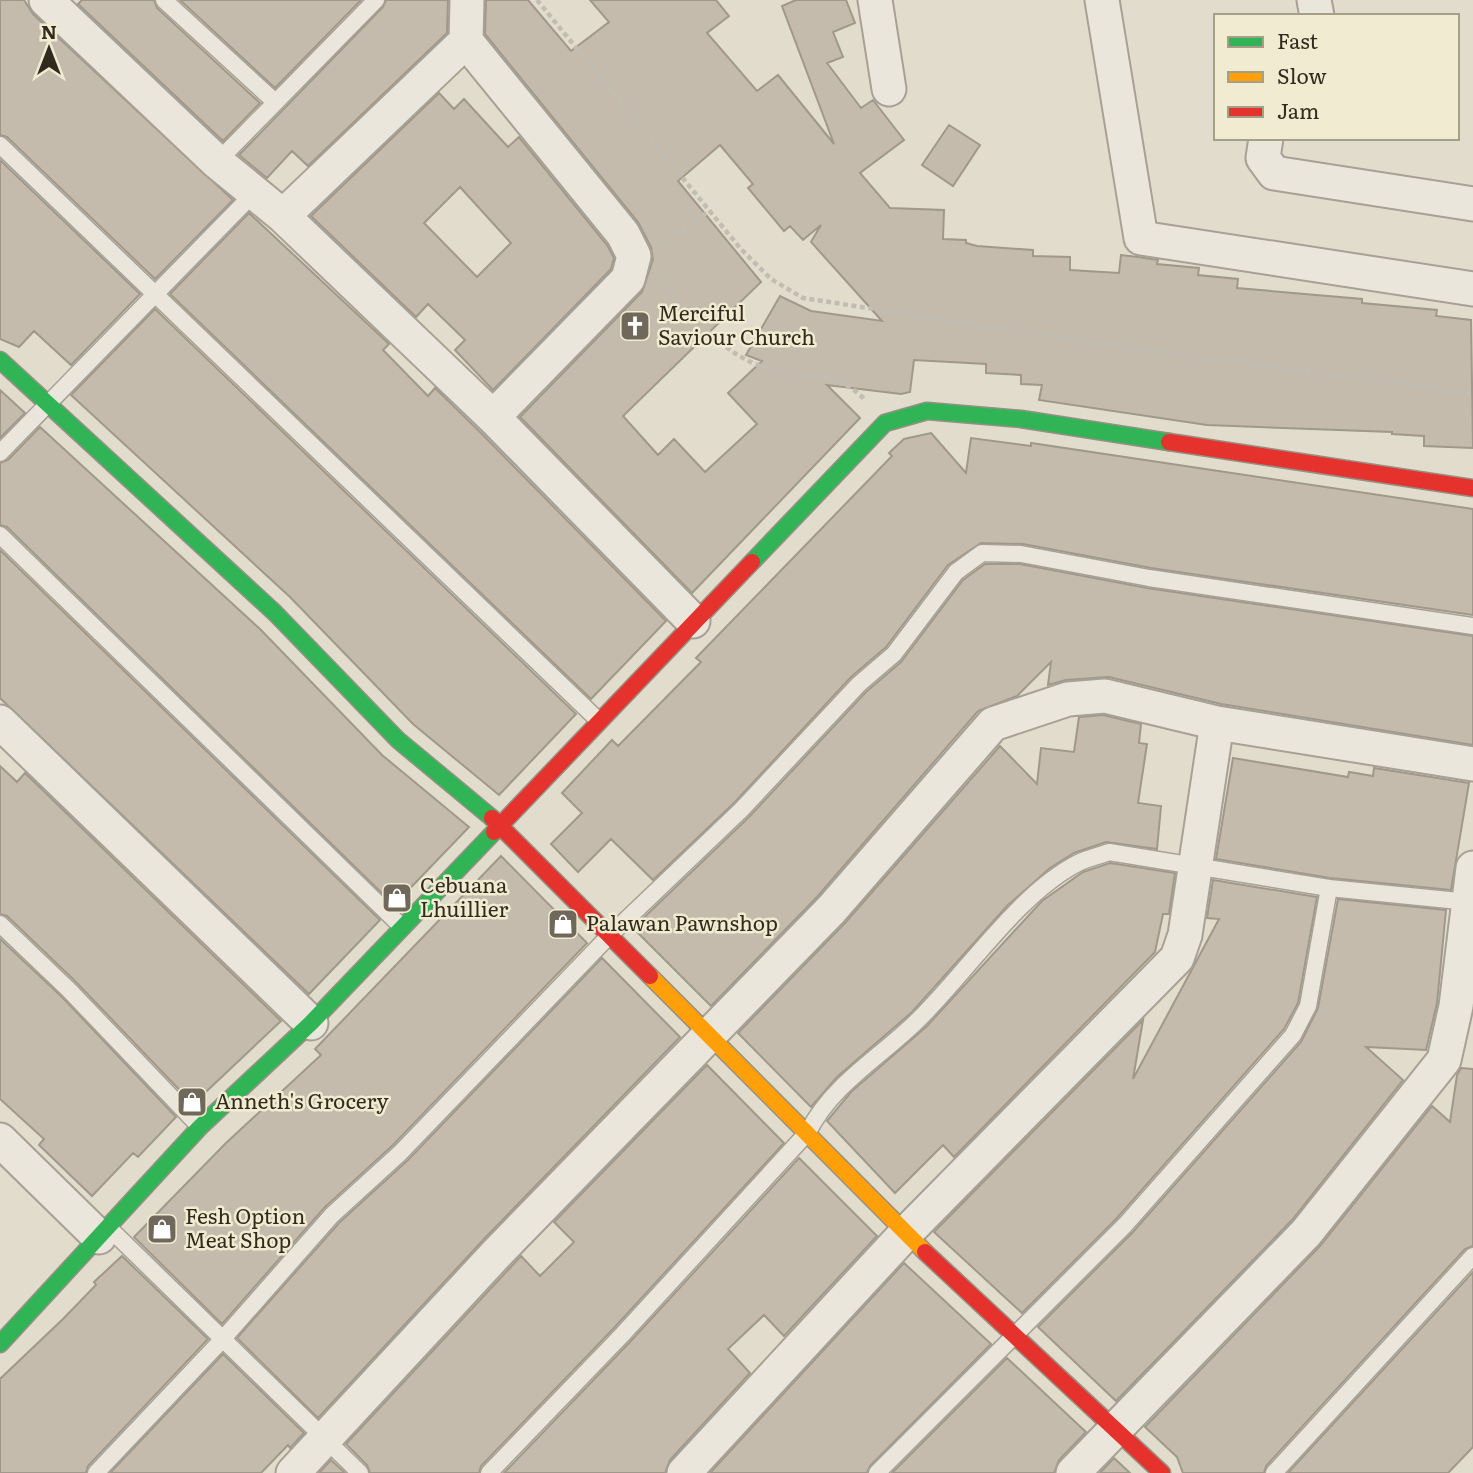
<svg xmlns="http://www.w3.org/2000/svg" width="1473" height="1473" viewBox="0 0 1473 1473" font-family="Literata,serif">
	<rect width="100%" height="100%" fill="#e1dccb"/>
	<path fill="#c4bbac" stroke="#a0988b" stroke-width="2" fill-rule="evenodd" d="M0,0h24l9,14 200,186 -78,79 -148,-142 -7,-2z
		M82,0h72l3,8 103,95 -37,38 -145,-137z
		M180,0h181l-86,88z
		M386,0h62l-1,33 -139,133 -16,-15 -25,27 -28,-23 144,-148z
		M486,0h42l43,51 38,-29 -19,-22h126l13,16 -22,17 50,58 21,-16 56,69 -52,-138 14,-6h50l9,23 -22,9 10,25 -16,6 34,45 12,-8 31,40 -44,33 30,35 54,2 -1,29 23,1v3l11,3 56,4v6l37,1v13l49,3 2,-18 17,2 20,3 -1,4 42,4 -1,7 40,4 -1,9 125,11v4l75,7 -1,6 35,4 2,128 -49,-2v-10l-32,-2v-2l-185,-7 -168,-25 3,-15 -21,-1v-9l-35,-2v-9l-72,-4 -4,32 -9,2 -74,-9 33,33 -168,175 -172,-176 122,-125 11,-32 -2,-13 -13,-25 -153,-188zM720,145l33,39 -5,4 36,43 6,-5 13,14 18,-15 -10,17 71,79 -71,-10 -31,-15 -34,59 16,6 -34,32 29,31 -52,48 -31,-33 -16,16 -35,-39 138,-134 -83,-101z
		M439,93l15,16 10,-10 44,48 11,-10 88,108 7,13 -3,11 -118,121 -38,-40 10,-10 -37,-36 -12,13 -105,-101zM460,187l51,56 -34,34 -53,-54z
		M949,125l31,20 -27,41 -31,-21z
		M0,160l140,134 -69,71 -37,-34 -15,16 -19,-8z
		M249,213l140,131 -6,6 45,46 7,-8 44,43 187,190 -75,78 -421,-405z
		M155,309l421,405 -77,81 -86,-71 -123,-127 -219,-202z
		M0,390l25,23 -25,25z
		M40,427l220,202 122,126 87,72 -75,78 -387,-378 -7,-2v-62l8,-3z
		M931,433l35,40 5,-35 60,8v-3l442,66v106l-322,-47 -128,-24 -42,-1 -33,22 -62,82 -35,30 -117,126 -81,77 -42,-41 -33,33 -27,-28 31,-31 -20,-20 50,-53 6,6 83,-84 -5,-4 196,-202 -3,-3 15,-14z
		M0,550l380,370 -71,74 -309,-296z
		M985,564h35l127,24 326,48v109l-252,-41 -112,-27 -43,3 -18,5 3,-23 -34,34 -39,15 -161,186 -106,109 -78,-78 116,-111 117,-125 35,-30 62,-82z
		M1103,715l38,9 -2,19 8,1 -9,59 23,3 -4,43 -51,-7 -32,11 -24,15 -43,38 -95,106 -75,65 -26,30 -73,-74 107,-110 155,-177 37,38 4,-36 33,4 5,-35z
		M1233,758l115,19 1,-5 24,4 1,-8 95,15 -18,107 -121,-12 -114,-19z
		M0,766l17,16 8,-9 256,248 -88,83 -117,-122 -69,-66 -7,-2z
		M501,856l86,87 -194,202 -69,63 -102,116 -88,-87 92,-94 95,-88 -6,-6z
		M1110,863l65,10 -6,41h-6l-8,38 -201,205 -11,-12 -48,48 -68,-72 24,-29 76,-66 115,-125 41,-29z
		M1213,880l104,17 -19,106 -14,26 -167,189 -95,95 -88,-81 209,-212 -10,59 86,-160 -12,-1z
		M1338,899l108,11 -9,93 -11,47 -60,-3 37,33 -111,140 -176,181 -78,-74 95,-95 168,-190 17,-34z
		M0,939l62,58 114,120 -38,40 -5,-4 -41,43 -53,-51 5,-6 -44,-40z
		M602,958l78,79 -196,202 -166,179 -81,-80 103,-116 68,-62z
		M707,1065l77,78 -171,186 -132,137 -2,7h-109l-3,-8 -21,-21 175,-188 19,20 34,-34 -20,-20z
		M1461,1068l12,1v177l-8,3 -199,217 -2,7h-81l-6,-16 -32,-30 175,-181 112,-140 18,16 7,-47z
		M799,1158l78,78 -93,100 -20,-21 -36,34 22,24 -80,87 -5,13h-161l125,-130z
		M122,1256l86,83 -120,127 -2,7h-86v-94l63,-60 33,-34 -2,-3z
		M904,1263l87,81 -121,122 -3,7h-157z
		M1473,1272v175l-25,26h-160z
		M223,1354l81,79 -14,15 -2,-3 -27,28h-151z
		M1007,1358l79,74 -27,28 -5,13h-162z
		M1114,1458l16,15h-30z
		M331,1460l14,13h-26z"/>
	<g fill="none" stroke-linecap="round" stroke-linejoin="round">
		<g stroke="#a6a194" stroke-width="19">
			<path id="lane" d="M164,0l110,101
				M0,145l599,576
				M217,162l159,-162
				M0,453l254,-260
				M0,535l402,392
				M0,924l69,66 131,137
				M108,1227l252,246
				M96,1473l125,-132 111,-126 68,-62 208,-216 133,-127 118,-126 35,-30 62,-82 26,-19 39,1 128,24 324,48
				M489,1473l132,-137 187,-204c25,-49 73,-75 111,-113 48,-47 100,-126 159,-156 10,-5 21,-7 31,-11l220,36 140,14
				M877,1473l248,-248 168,-190 15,-29 21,-118
				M1274,1473l199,-217"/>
		</g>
		<g stroke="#a6a194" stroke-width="37">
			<path id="street" d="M46,0l171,162 66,54 210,201 200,204
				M467,0l-1,41 157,193 11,22 -6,23 -135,138
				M875,0l14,89
				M1102,0l39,238 332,51
				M1314,0l3,16
				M1266,138l-3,20 11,15 199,31
				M283,216l183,-175
				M0,722l311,301
				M0,1140l99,97
				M293,1473l205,-221 333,-342 162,-186 75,-25 37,-3 112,27 256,41
				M684,1473l221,-239 272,-276 8,-23 32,-212
				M1073,1473l233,-240 138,-173 12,-54 17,-138"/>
		</g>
		<g stroke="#959085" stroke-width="19">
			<path id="fast" d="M0,360l275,253 123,127 94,78
				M752,562l133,-139 42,-12 94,8 148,23
				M0,1344l200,-217 111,-104 183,-191"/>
		</g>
		<g stroke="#959085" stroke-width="19">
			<path id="slow" d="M650,976l275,276"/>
		</g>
		<g stroke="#959085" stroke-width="19">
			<path id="jam" d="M1169,442l304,46
				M492,818l158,158
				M494,832l258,-270
				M925,1252l237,221"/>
		</g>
		<path stroke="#c2bdb3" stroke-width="4.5" stroke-dasharray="5 3.5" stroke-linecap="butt" d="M537,0l203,248 31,31 32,19 320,49 350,46
			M661,246l48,-35
			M660,281c28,28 55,65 93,82 35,16 82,4 111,36"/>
		<use href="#lane" stroke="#eae6dc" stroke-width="16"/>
		<use href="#street" stroke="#eae6dc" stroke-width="33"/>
		<use href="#fast" stroke="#30b455" stroke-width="16"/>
		<use href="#slow" stroke="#ff9f0a" stroke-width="16"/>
		<use href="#jam" stroke="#e5322d" stroke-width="16"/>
	</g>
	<defs>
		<g id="church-square" transform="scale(1.575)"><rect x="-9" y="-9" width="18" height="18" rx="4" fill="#6f685b" stroke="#f1ebd1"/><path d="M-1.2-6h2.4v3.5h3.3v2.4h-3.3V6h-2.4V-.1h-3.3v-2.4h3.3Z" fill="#fff"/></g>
		<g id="shop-square" transform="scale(1.575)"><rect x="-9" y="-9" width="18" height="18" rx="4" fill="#6f685b" stroke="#f1ebd1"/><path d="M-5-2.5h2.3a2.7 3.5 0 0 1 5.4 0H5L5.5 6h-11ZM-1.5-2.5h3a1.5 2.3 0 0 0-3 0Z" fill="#fff"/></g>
	</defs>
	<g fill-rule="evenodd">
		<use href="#church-square" x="635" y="326"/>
		<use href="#shop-square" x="397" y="898"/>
		<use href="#shop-square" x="563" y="924"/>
		<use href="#shop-square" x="192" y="1102"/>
		<use href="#shop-square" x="162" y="1229"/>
	</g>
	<g text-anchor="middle" stroke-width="5" stroke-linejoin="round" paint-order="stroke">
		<g font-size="21" fill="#322a1e" stroke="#f1ebd1" text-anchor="start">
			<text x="658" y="321">Merciful<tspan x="658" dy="24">Saviour Church</tspan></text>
			<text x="420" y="893">Cebuana<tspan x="420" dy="24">Lhuillier</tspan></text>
			<text x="586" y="931">Palawan Pawnshop</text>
			<text x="215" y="1109">Anneth's Grocery</text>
			<text x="185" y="1224">Fesh Option<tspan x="185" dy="24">Meat Shop</tspan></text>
		</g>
	</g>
	<rect x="1214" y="14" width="245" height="126" fill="#f1ebd1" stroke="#a59e89" stroke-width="2"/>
	<rect x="1228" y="37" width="35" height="10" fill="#30b455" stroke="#a59e89" stroke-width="2"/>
	<text x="1277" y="49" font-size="21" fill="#322a1e">Fast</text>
	<rect x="1228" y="72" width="35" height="10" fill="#ff9f0a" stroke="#a59e89" stroke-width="2"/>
	<text x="1277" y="84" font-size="21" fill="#322a1e">Slow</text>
	<rect x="1228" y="107" width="35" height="10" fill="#e5322d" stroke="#a59e89" stroke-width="2"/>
	<text x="1277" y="119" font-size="21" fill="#322a1e">Jam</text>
	<g transform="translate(49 49)" stroke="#f1ebd1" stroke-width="5" paint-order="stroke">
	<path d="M0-5L12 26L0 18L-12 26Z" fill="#322a1e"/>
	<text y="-10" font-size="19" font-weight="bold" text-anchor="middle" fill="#322a1e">N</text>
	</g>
</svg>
